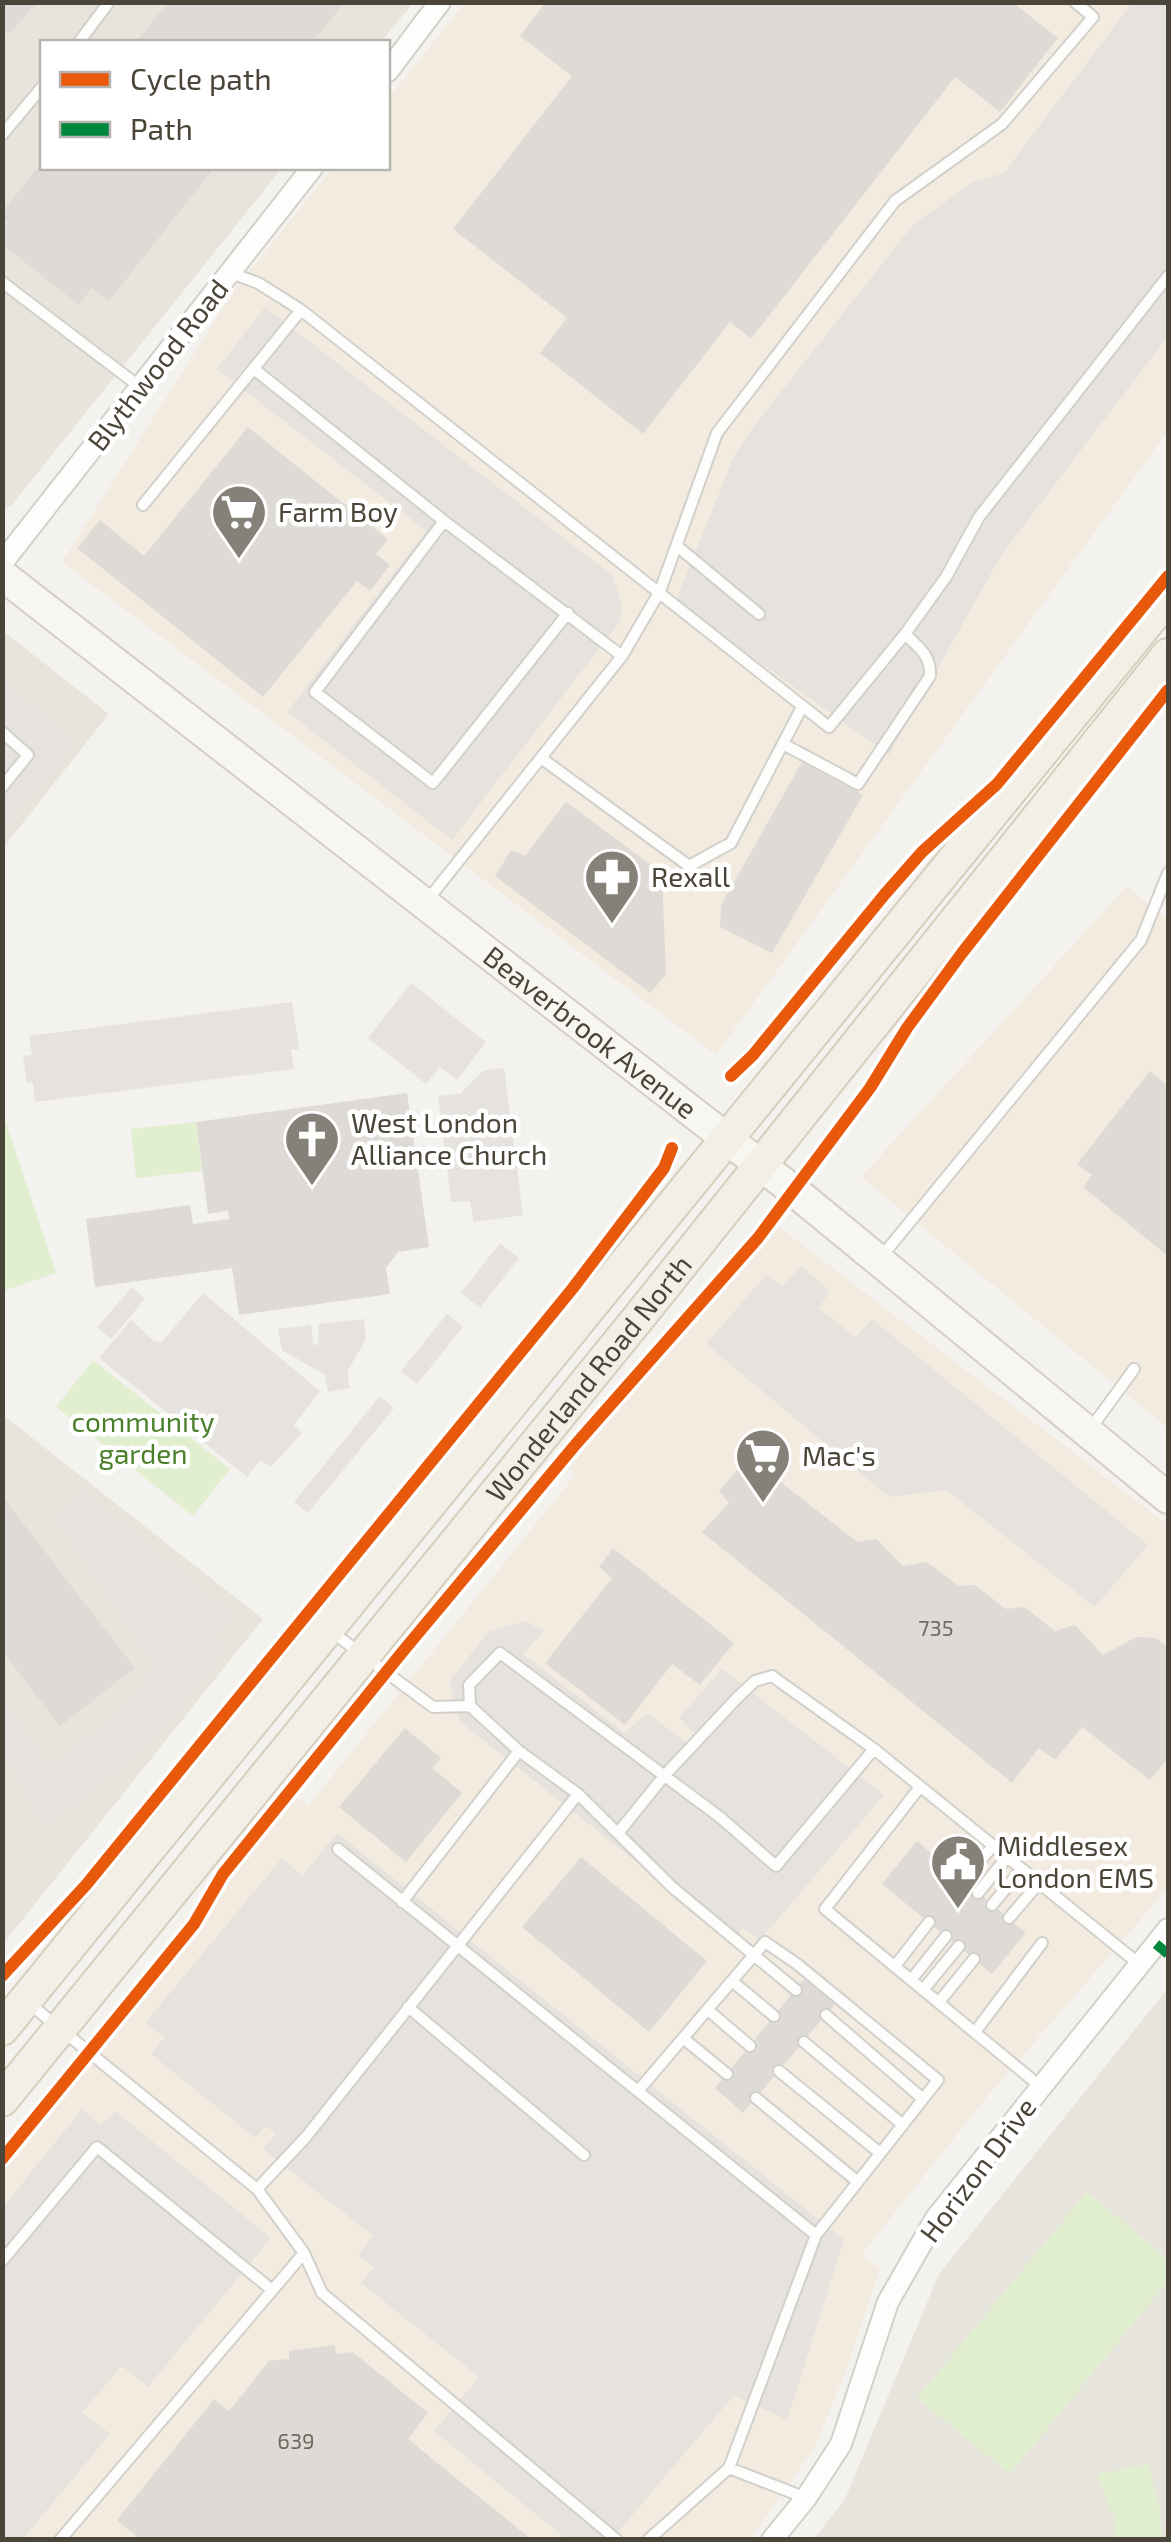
<svg xmlns="http://www.w3.org/2000/svg" width="1171" height="2542" viewBox="0 0 1171 2542" font-family="'Exo 2',sans-serif">
	<rect width="100%" height="100%" fill="#f4f2ee"/>
	<path fill="#e7e4dc" d="M2,3h411l-32,39h-339v126h240l-271,338 -8,4z
		M3,631l106,83 -106,134z
		M3,1415l260,204 -260,325z
		M1168,1988v551l-355,1 32,-41 94,-225z"/>
	<path fill="#f3ebdf" d="M465,3h703v428l-452,624 -654,-493 173,-273 98,-121h55v-69z
		M1127,886l41,34v508l-307,-251z
		M770,1220l398,305v363l-187,216 -119,150 18,15 -36,108 -30,71 -64,91 -747,1v-386l166,-199 47,-75 68,-92 24,18 268,-332 -21,-18z"/>
	<path fill="#e1eecf" d="M2,1111l54,162 -53,18h-1z
		M196,1122l6,49 -66,7 -5,-49z
		M93,1360l137,109 -37,47 -137,-109z
		M1087,2192l81,67v22l-158,193 -93,-76z
		M1148,2464l12,45 2,30h-46l-2,-22 -17,-42z"/>
	<path fill="#e6e3df" d="M1132,3h36v333l-166,218 -113,201 -212,-152 1,-8 57,-141 22,-32 155,-196 59,-43 33,-10z
		M265,307l348,269 10,34 -5,14 -166,216 -165,-128 139,-181 -209,-162z
		M3,679l75,65 -75,88z
		M411,983l75,59 -29,38 -17,-13 -14,17 -58,-46z
		M292,1002l7,47 -8,1 3,19 -259,33 -2,-19h-6l-4,-27 9,-1 -3,-19z
		M504,1068l19,147 -49,7 -4,-21 -19,1 -13,-106 22,-2 23,-23z
		M500,1243l19,15 -39,50 -19,-15z
		M801,1266l29,25 -11,17 36,29 17,-18 276,226 -53,62 -149,-117 -57,7 -183,-153 60,-69 17,11z
		M132,1287l13,12 -34,40 -14,-12z
		M203,1293l117,98 -26,34 8,8 -31,34 -11,-7 -13,17 -148,-119 32,-38 23,21 8,1z
		M447,1314l16,13 -46,57 -16,-13z
		M364,1319l2,20 -19,33 3,16 -22,4 -3,-17 -43,-25 -4,-21 33,-4 2,18 5,3 1,-22z
		M380,1396l14,12 -86,105 -14,-11z
		M81,1488l153,126 -21,23 15,12 -59,75 -32,32 -92,74 -37,-68 -5,4v-72l41,66 18,-1 71,-64 20,-30 -99,-147z
		M525,1621l19,10 -21,23 102,79 22,-20 40,30 8,-9 -16,-16 43,-49 162,126 -124,145 -18,-12 -8,11 -274,-217 -11,-40 40,-51z
		M337,1833l507,407 -57,180 -53,-25 -122,144h-46l-132,-108 45,-54 -118,-94 13,-16 -16,-12 15,-19 -110,-87 13,-15 -10,-8 -11,12 -104,-84 14,-17 -20,-14 137,-165 20,18z
		M82,2109l19,16 14,-14 156,127 -123,149 -26,-21 -40,46 28,22 -87,105 -20,1v-333z"/>
	<path fill="#dedbd6" d="M2,2h36l-29,32 -7,-5z
		M168,2h177l-32,40h-177z
		M546,2h466l46,36 -58,74 -45,-35 -204,262 -21,-17 -87,112 -103,-81 27,-35 -114,-89 119,-153 -52,-40z
		M42,162v6h172l-105,133 -17,-13 -13,17 -76,-60 -1,-16 6,-7 -6,-4v-6z
		M248,427l140,112 -12,15 14,11 -20,26 -13,-10 -94,116 -186,-149 23,-28 44,36z
		M802,762l61,33 -91,158 -52,-26 1,-22z
		M566,802l96,71 4,102 -16,18 -155,-117 16,-26 14,6z
		M1150,1071l18,15v170l-85,-69 9,-12 -15,-11z
		M407,1093l22,154 -31,5 -12,16 4,26 -151,21 -7,-47 -137,19 -9,-68 104,-14 3,19 36,-5 -1,-8 -20,3 -12,-92z
		M762,1467l95,75 20,-3 26,27 24,-4 32,24 16,-1 31,24 18,-2 31,24 20,-6 28,30 33,-18 20,1 12,9v111l-18,22 -68,-53 -27,33 -16,-12 -27,35 -310,-251 27,-29 -10,-12 18,-21z
		M2,1496l133,172 -75,58 -58,-75z
		M613,1548l121,95 -34,42 -28,-21 -47,61 -80,-62 67,-85 -13,-11z
		M405,1728l36,30 -9,10 30,25 -56,69 -67,-55z
		M917,1841l109,92 -34,41 -110,-90z
		M581,1857l126,104 -58,71 -127,-105z
		M804,1979l31,25 -92,109 -28,-25z
		M335,2345l1,9 17,-2 75,61 -20,26 124,101h-391l-24,-20 97,-121 15,12 40,-50 20,-2v-8z"/>
	<g fill="none" stroke-linecap="round" stroke-linejoin="round">
		<g stroke="#d2d0cb" stroke-width="14">
			<path id="lane" d="M79,42l30,-40
				M2,135l40,-48
				M231,273l27,10 43,27 528,417 76,-93 41,-57 33,-60 189,-241
				M2,282l138,105
				M254,369l190,152 178,135
				M143,505l158,-195
				M444,521l-129,171 118,91 135,-170
				M677,546l82,68
				M2,732l26,23 -26,32
				M783,744l75,40 72,-108c1,-21 -11,-28 -25,-42
				M541,758l148,108 42,-23 71,-136
				M426,902l196,-246 38,-65 57,-158 178,-232 107,-77 91,-107 -18,-15
				M882,1256l259,-316 27,-67
				M1089,1431l45,-62
				M332,1632l101,75 37,-1
				M920,1787l-95,122 216,178
				M618,1833l46,-57 73,-78 18,-17 17,-5 102,73 265,215
				M338,1849l478,386 -87,233 -81,72
				M963,1880l30,-34
				M978,1893l29,-36
				M402,1902l117,-151
				M992,1905l30,-36
				M1009,1918l30,-35
				M895,1966l34,-44
				M911,1980l35,-44
				M732,1981l42,35
				M796,1990l-124,-103 -94,-93 -59,-43 -49,-45 -1,-21 31,-32 221,165 55,48 98,-117
				M923,1990l36,-44
				M939,2002l35,-43
				M31,2005l226,184 47,64 18,40 295,247
				M408,2007l176,148
				M708,2010l42,36
				M826,2015l97,84
				M975,2032l67,-89
				M683,2038l44,36
				M804,2042l99,83
				M779,2071l101,82
				M638,2091l127,-149 32,22 141,116 -122,155
				M756,2098l102,84
				M257,2189l49,-52 272,-343
				M2,2261l95,-114 175,143
				M729,2468l77,30
				M60,2540l244,-287"/>
		</g>
		<g stroke="#d2d0cb" stroke-width="24">
			<path id="street" d="M388,71l52,-69
				M2,563l310,-395
				M772,2540l34,-42 35,-54 47,-142 48,-84 232,-289"/>
		</g>
		<g stroke="#d3cfc5" stroke-width="34">
			<g id="secondary">
				<path id="s1" d="M2,575l797,620 369,303"/>
			</g>
		</g>
		<g stroke="#d6cebb" stroke-width="36">
			<g id="primary">
				<path d="M2,2029l1166,-1432"/>
				<path id="s2" d="M2,2100l638,-784 528,-661"/>
			</g>
		</g>
		<use href="#lane" stroke="#fdfdfc" stroke-width="10"/>
		<use href="#street" stroke="#fdfdfc" stroke-width="20"/>
		<use href="#secondary" stroke="#f7f6f1" stroke-width="30"/>
		<use href="#primary" stroke="#f2efe6" stroke-width="32"/>
		<path stroke="#00873e" stroke-width="10" stroke-dasharray="20 10" stroke-linecap="butt" d="M1156,1944l12,10"/>
		<g stroke="#fff" stroke-width="19">
			<path id="cycleway" d="M731,1076l22,-21 132,-161 37,-42 75,-68 171,-208
				M2,1976l84,-91 487,-597 91,-120 8,-20
				M2,2159l192,-235 29,-50 181,-224 172,-206 182,-206 112,-150 37,-60 55,-75 206,-263"/>
		</g>
		<use href="#cycleway" stroke="#e8590c" stroke-width="12"/>
	</g>
	<defs>
		<g id="supermarket-pin" transform="scale(2.875)"><path d="M0 17L-7.5 6A9.5 9.5 0 1 1 7.5 6Z" fill="#868178" stroke="#fff"/><path d="M-6-5.5h2.5l.6 2H6L4.5 2H-2.5L-4.4-4H-6ZM-1.5 3.2a1.3 1.3 0 1 0 .1 0ZM3 3.2a1.3 1.3 0 1 0 .1 0Z" fill="#fff"/></g>
		<g id="pharmacy-pin" transform="scale(2.875)"><path d="M0 17L-7.5 6A9.5 9.5 0 1 1 7.5 6Z" fill="#868178" stroke="#fff"/><path d="M-2-6h4v4h4v4h-4v4h-4v-4h-4v-4h4Z" fill="#fff"/></g>
		<g id="church-pin" transform="scale(2.875)"><path d="M0 17L-7.5 6A9.5 9.5 0 1 1 7.5 6Z" fill="#868178" stroke="#fff"/><path d="M-1.2-6h2.4v3.5h3.3v2.4h-3.3V6h-2.4V-.1h-3.3v-2.4h3.3Z" fill="#fff"/></g>
		<g id="civic-pin" transform="scale(2.875)"><path d="M0 17L-7.5 6A9.5 9.5 0 1 1 7.5 6Z" fill="#868178" stroke="#fff"/><path d="M-.6-6.5H3V-4.5H.6V-3L4-1V1h2V6H-6V1h2V-1L-.6-3ZM-1.2 2.5V6h2.4V2.5Z" fill="#fff"/></g>
	</defs>
	<g fill-rule="evenodd">
		<use href="#supermarket-pin" x="239" y="512"/>
		<use href="#pharmacy-pin" x="612" y="877"/>
		<use href="#church-pin" x="312" y="1139"/>
		<use href="#supermarket-pin" x="763" y="1456"/>
		<use href="#civic-pin" x="958" y="1862"/>
	</g>
	<g text-anchor="middle" stroke-width="9" stroke-linejoin="round" paint-order="stroke">
		<g font-size="22" fill="#706a61">
			<text x="936" y="1636">735</text>
			<text x="296" y="2449">639</text>
		</g>
		<g font-size="28" fill="#4b4439" stroke="#fff">
			<text transform="translate(158 365) rotate(-52)" y="10">Blythwood Road</text>
			<text dy="10" stroke="none"><textPath href="#s1" startOffset="745">Beaverbrook Avenue</textPath></text>
			<text dy="10" stroke="none"><textPath href="#s2" startOffset="930">Wonderland Road North</textPath></text>
			<text transform="translate(978 2170) rotate(-53)" y="10">Horizon Drive</text>
		</g>
		<g font-size="28" fill="#4b4439" stroke="#fff" text-anchor="start">
			<text x="278" y="522">Farm Boy</text>
			<text x="651" y="887">Rexall</text>
			<text x="351" y="1133">West London<tspan x="351" dy="32">Alliance Church</tspan></text>
			<text x="802" y="1466">Mac's</text>
			<text x="997" y="1856">Middlesex<tspan x="997" dy="32">London EMS</tspan></text>
		</g>
		<g font-size="28" fill="#4a7f2a" stroke="#fff">
			<text x="143" y="1432">community<tspan x="143" dy="32">garden</tspan></text>
		</g>
	</g>
	<rect width="1171" height="2542" fill="none" stroke="#4b4439" stroke-width="10"/>
	<rect x="40" y="40" width="350" height="130" fill="#ffffff" stroke="#b7b4b0" stroke-width="2.5"/>
	<rect x="60" y="72" width="50" height="15" fill="#e8590c" stroke="#b7b4b0" stroke-width="2.5"/>
	<text x="130" y="90" font-size="30" fill="#4b4439">Cycle path</text>
	<rect x="60" y="122" width="50" height="15" fill="#00873e" stroke="#b7b4b0" stroke-width="2.5"/>
	<text x="130" y="140" font-size="30" fill="#4b4439">Path</text>
</svg>
